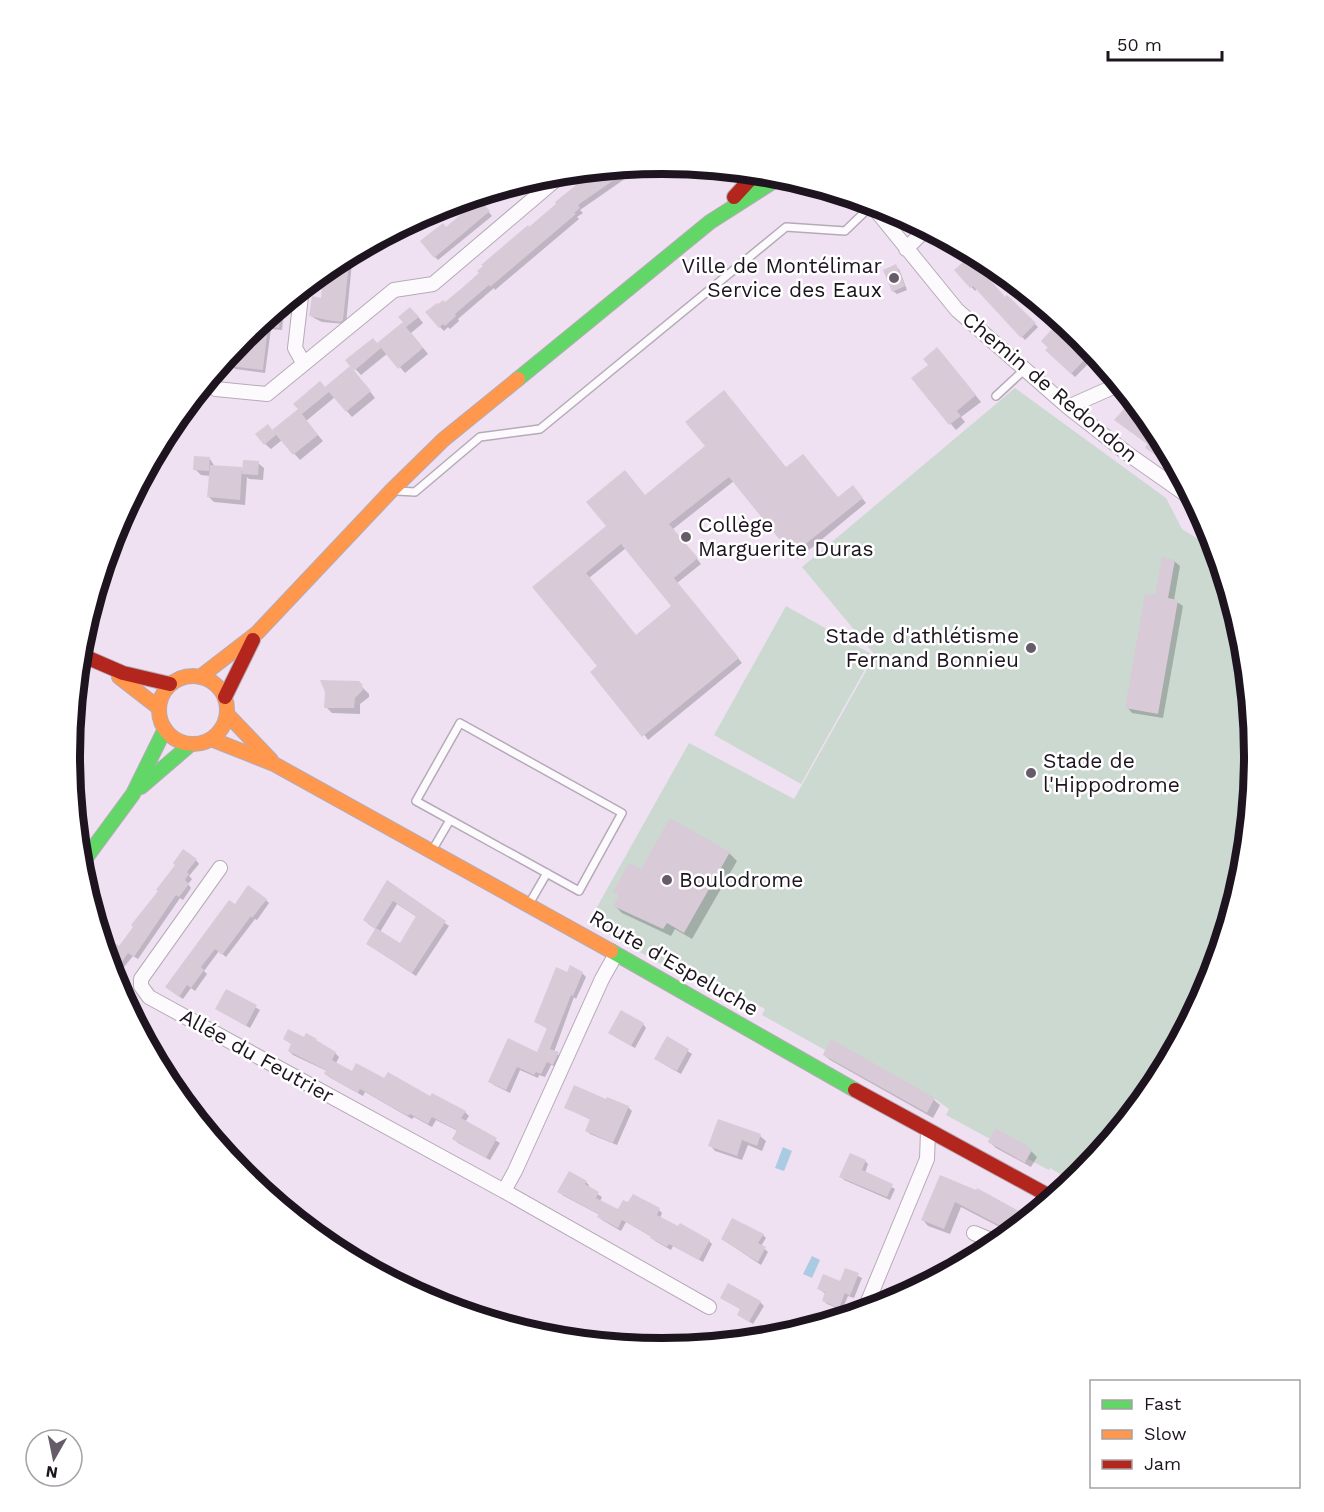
<svg xmlns="http://www.w3.org/2000/svg" width="1324" height="1512" viewBox="0 0 1324 1512" font-family="'Work Sans',sans-serif">
	<rect width="100%" height="100%" fill="#efe1f2"/>
	<path fill="#cbd9d1" d="M1015,388l151,110 16,31 35,22 27,90 11,115 -11,116 -34,111 -55,103 -74,90 -10,8 1,-3 -22,-13 -1,2 -21,-11 -3,4 -37,-21 2,-3 -44,-24 3,-6 -14,-10 -8,14 -104,-58 2,-5 -63,-35 3,-6 -82,-46 -6,10 -89,-50 101,-180 105,56 81,-144 -73,-88z
		M786,606l87,49 -72,129 -87,-49z"/>
	<path fill="#aacbe2" d="M783,1147l9,4 -8,20 -9,-3z
		M812,1256l8,4 -8,18 -9,-4z"/>
	<path fill="#0003" fill-rule="evenodd" d="M623,167l6,9 -49,34 3,3 -6,4 2,2 -84,71 -1,-2 -36,31 1,2 -9,8 -2,-2 -4,4 -4,-4 5,-23 144,-129 -3,-4z
		M538,177l-18,15 -7,-8z
		M479,201l13,15 -54,44 -3,-3 12,-29z
		M414,219l-2,16 -21,-4z
		M965,249l9,4 6,8 -4,4 30,34 1,-2 31,30 -13,13 -48,-52 -2,3 -18,-21 10,-9 -7,-8z
		M353,252l-7,72 -24,-2 -8,-4 -3,-3 11,-16 4,-31z
		M895,266l4,3 8,21 -10,4 -4,-3z
		M285,302l-3,28 -11,-1 -6,44 -30,-4 -3,-4v-16l11,-13z
		M416,314l7,9 -12,10 17,21 -23,19 -17,-20 -27,22 -13,-14 30,-16z
		M1054,329l35,34 -14,14 -28,-27z
		M943,355l38,47 -20,15 4,5 -9,8 -43,-51z
		M355,372l20,26 -23,19 -17,-20 -29,24 17,20 -23,19 -18,-20 -11,9 -6,-5 8,-12 52,-44z
		M1130,404l17,12 4,6 -4,4 13,10 11,21 -4,6 -16,-12z
		M707,447l80,22 51,30 19,-7 9,11 -68,56 -64,-78 -61,48 28,35 -24,19 65,80 -94,77 -49,-73 -65,-80zM626,548l47,58 -37,30 -47,-58z
		M210,459l5,8 26,2 3,2 14,-8 6,5 -1,12 -14,-1 -2,-2 -2,28 -31,-3 -5,-5 1,-21 -9,-1 -6,-6z
		M1174,561l6,5 -6,34 9,6 -20,112 -31,-5 -5,-6 28,-110z
		M356,681l13,13v3l-9,7v10l-28,-1 -6,-6z
		M671,820l58,33 8,8 -45,78 -17,-10 -4,7 -49,-23 -8,-8 6,-9 -5,-5 26,-20z
		M196,860l3,4 -10,12 3,3 -4,5 3,4 -8,12 -3,-2 -42,61 -5,-3 -9,11 -2,-2 -10,13 -6,-23 9,-10 4,3z
		M387,882l62,44 -33,50 -44,-29 4,-18 -8,-5zM397,904l20,13 -17,28 -20,-13z
		M266,900l3,3 -12,17 -2,-1 -29,38 -7,-6 -15,20 3,3 -12,17 -4,-3 -8,11 -13,-9 65,-84z
		M582,973l4,4 -10,22 -2,-2 -20,55 7,5 -4,10 -6,-2 -6,12 -6,-2 -1,3 -18,-8 -10,23 -16,-8 -4,-4 48,-27 10,-25 -12,-7 32,-48z
		M227,991l33,19 -10,18 -33,-19z
		M643,1024l3,4 -11,20 -21,-12z
		M668,1038l24,16 -11,20 -21,-12z
		M285,1039l50,14 4,4 -3,6 16,10 33,7 80,32 4,4 -4,6 35,21 -10,17 -32,-17 -4,-4 4,-8 -22,-11 -4,7 -18,-10 -2,2 -47,-27 -2,4 -34,-19 -3,-4 1,-2 -34,-16 -4,-4 4,-6z
		M824,1055l110,45 6,5 -7,13 -103,-58z
		M607,1101l21,6 4,4 -15,34 -27,-11 -3,-4 4,-10 -26,-13z
		M760,1136l6,5 -4,10 -14,-6 -6,15 -27,-9 -5,-6z
		M990,1142l41,9 6,6 -6,10 -35,-19z
		M865,1161l3,3 -3,9 30,16 -5,11 -46,-20 -3,-4z
		M940,1177l36,15 1,-2 52,28 -18,15 -50,-26 -11,27 -22,-8 -5,-6z
		M586,1182l3,3 -1,3 14,9 -2,4 18,10 41,-1 3,3 -2,5 49,23 3,3 -9,18 -30,-16 -2,4 -16,-9 -3,-4 -26,-15 -5,9 -19,-11 -3,-3 1,-2 -38,-20z
		M763,1235l3,3 -5,8 7,6 -7,13 -39,-26z
		M846,1270l16,8 -8,20 -6,-2 -6,14 -15,-6 -3,-3 2,-7 -7,-5 21,-6z
		M721,1298l39,4 4,4 -11,18 -14,-9 3,-5z"/>
	<path fill="#d9cad7" fill-rule="evenodd" d="M634,166l-56,39 2,3 -6,5 2,1 -86,73 -1,-2 -34,29 1,2 -11,10 -2,-2 -4,4 -14,-16 12,-9 1,1 5,-4 2,2 17,-14 17,-15 -2,-2 6,-5 -2,-1 47,-40 1,2 14,-12 13,-11 -1,-2 40,-32z
		M479,199l11,12 -56,47 -14,-17 23,-18 3,4z
		M350,254l-7,66 -3,2 -13,-2 -18,-4 3,-20 9,2 3,-28z
		M970,256l35,41 2,-2 29,28 -15,15 -48,-52 -3,2 -16,-18z
		M896,264l9,22 -13,6 -9,-22z
		M281,305l-2,23 -11,-2 -5,44 -33,-4 2,-16 11,-14z
		M410,307l9,10 -13,10 17,21 -25,21 -17,-21 -27,23 -9,-11 28,-22 4,5 26,-21 -5,-5z
		M1054,327l32,31 -15,16 -26,-24 3,-2 -7,-7z
		M937,347l39,48 -19,16 4,5 -12,9 -38,-47 17,-13 -5,-6z
		M350,366l21,25 -25,21 -17,-20 -27,22 16,21 -25,20 -21,-25 26,-21 -5,-5 27,-23 5,6z
		M724,390l62,77 17,-13 35,43 15,-12 10,13 -71,57 -63,-78 -60,47 29,34 -24,20 65,80 -97,79 -52,-65 7,-6 -65,-79 74,-61 -20,-24 39,-32 20,25 60,-49 -20,-24zM621,544l50,62 -35,29 -50,-62z
		M1130,402l14,11 -4,9 21,17 8,14 -5,8 -19,-13 2,-4 -33,-24z
		M268,424l8,11 -12,10 -9,-11z
		M194,456l16,1 -1,14 -16,-1z
		M243,460l16,1 -1,14 -16,-1z
		M210,465l32,2 -2,33 -33,-3z
		M1162,557l13,3 -7,38 10,2 -20,114 -33,-6 20,-114 10,1z
		M320,680l39,1 3,3 1,6 -8,8 -1,10h-30l1,-16z
		M670,818l60,34 -46,81 -17,-10 -4,6 -50,-23 6,-11 -6,-3 16,-29 12,6z
		M183,849l14,10 -10,13 2,2 -4,6 4,4 -10,13 -3,-2 -42,62 -6,-4 -8,12 -3,-2 -6,9 -5,-17 9,-12 4,3 14,-19 -2,-2 27,-34 -2,-1 19,-25 -2,-2z
		M387,880l59,41 -34,52 -46,-29 9,-15 -12,-9zM393,901l23,15 -16,27 -24,-15z
		M248,885l19,14 -15,19 -1,-2 -29,39 -7,-6 -14,18 3,3 -13,18 -4,-3 -8,12 -14,-10 64,-87 6,4z
		M570,965l13,7 -10,24 -2,-1 -21,54 9,3 -6,13 -6,-3 -6,12 -5,-2 -2,3 -17,-8 -11,23 -18,-8 20,-44 29,14 10,-24 -13,-6 22,-55 11,5z
		M226,989l31,16 -11,21 -31,-17z
		M621,1010l23,13 -13,23 -23,-13z
		M288,1029l16,8 2,-4 11,6 -1,1 20,12 -4,8 20,11 4,-8 28,15 4,-6 42,24 2,-3 34,18 -5,7 36,20 -11,20 -34,-19 5,-9 -25,-13 -4,7 -18,-10 -2,2 -48,-27 -2,4 -34,-19 2,-4 -38,-19 3,-7 -8,-5z
		M667,1036l22,13 -12,22 -23,-12z
		M831,1039l104,59 -8,15 -104,-58z
		M574,1085l32,14 1,-2 22,9 -16,37 -28,-12 5,-12 -26,-11z
		M718,1119l43,15 -4,12 -15,-6 -5,16 -29,-10z
		M995,1128l33,18 -1,1 5,3 -7,13 -37,-21z
		M850,1153l16,7 -4,10 31,14 -6,13 -48,-20z
		M569,1171l18,10 -2,3 14,8 -3,6 22,11 5,-9 5,2 5,-8 27,14 -3,7 21,11 2,-3 30,17 -11,20 -30,-16 -2,3 -17,-9 1,-2 -29,-16 -4,8 -21,-11 2,-3 -42,-22z
		M940,1175l36,15 1,-2 53,29 -18,15 -57,-30 -11,27 -23,-9z
		M732,1218l32,16 -6,9 8,4 -8,15 -37,-23z
		M845,1268l14,5 -9,23 -5,-3 -6,15 -17,-7 3,-9 -8,-3 6,-15 17,7z
		M728,1283l33,18 -12,21 -12,-7 3,-6 -20,-11z
		M775,1323l21,9 -27,7z"/>
	<g fill="none" stroke-linecap="round" stroke-linejoin="round">
		<g stroke="#b5abb8" stroke-width="10">
			<path id="lane" d="M996,396l28,-26
				M397,491l18,1 65,-55 60,-8 246,-202 59,4 27,-26
				M460,723l162,90 -43,78 -163,-90z
				M433,849l17,-29
				M529,904l18,-31"/>
		</g>
		<g stroke="#b5abb8" stroke-width="16">
			<path id="street" d="M870,203l87,107 111,97 60,47 67,47
				M906,249l16,-16 6,-4
				M302,288l-7,60 9,16
				M210,376l6,13 51,5 127,-104 39,-6 126,-107 -3,-4
				M1068,407l52,-23
				M220,868l-79,111v7l8,11 355,194
				M616,954l-14,25 -87,192 -11,20 205,116
				M974,1233l24,10
				M864,1311l63,-152 1,-28"/>
		</g>
		<g stroke="#b5abb8" stroke-width="16">
			<path id="fast" d="M518,379l192,-157 72,-46
				M141,787l50,-43
				M80,866l53,-72 32,-65
				M611,951l244,139"/>
		</g>
		<g stroke="#b5abb8" stroke-width="16">
			<path id="slow" d="M159 710a34 34 0 1 1 68 0a34 34 0 1 1-68 0Z
				M119,677l40,31
				M200,677l57,-44 134,-142 52,-51 75,-61
				M227,714l44,46
				M211,739l63,25 337,187"/>
		</g>
		<g stroke="#b5abb8" stroke-width="16">
			<path id="jam" d="M734,197l23,-25
				M79,654l44,19 47,11
				M225,697l28,-57
				M855,1090l198,108"/>
		</g>
		<use href="#lane" stroke="#fdfafd" stroke-width="7"/>
		<use href="#street" stroke="#fdfafd" stroke-width="14"/>
		<use href="#fast" stroke="#63d668" stroke-width="14"/>
		<use href="#slow" stroke="#ff974d" stroke-width="14"/>
		<use href="#jam" stroke="#b3261e" stroke-width="14"/>
	</g>
	<g fill="#665c69" stroke="#fff" stroke-width="2">
		<circle cx="894" cy="278" r="6"/>
		<circle cx="686" cy="537" r="6"/>
		<circle cx="1031" cy="648" r="6"/>
		<circle cx="1031" cy="773" r="6"/>
		<circle cx="667" cy="880" r="6"/>
	</g>
	<g text-anchor="middle" stroke-width="5" stroke-linejoin="round" paint-order="stroke">
		<g font-size="21" fill="#1d141f" stroke="#fff" text-anchor="start">
			<text x="882" y="273" text-anchor="end">Ville de Montélimar<tspan x="882" dy="24">Service des Eaux</tspan></text>
			<text x="698" y="532">Collège<tspan x="698" dy="24">Marguerite Duras</tspan></text>
			<text x="1019" y="643" text-anchor="end">Stade d'athlétisme<tspan x="1019" dy="24">Fernand Bonnieu</tspan></text>
			<text x="1043" y="768">Stade de<tspan x="1043" dy="24">l'Hippodrome</tspan></text>
			<text x="679" y="887">Boulodrome</text>
		</g>
		<g font-size="21" fill="#1d141f" stroke="#fff">
			<text transform="translate(1050 387) rotate(40)" y="7">Chemin de Redondon</text>
			<text transform="translate(674 963) rotate(30)" y="7">Route d'Espeluche</text>
			<text transform="translate(257 1056) rotate(29)" y="7">Allée du Feutrier</text>
		</g>
	</g>
	<path d="M0 0H1324V1512H0ZM80 756a582 582 0 1 1 1164 0a582 582 0 1 1-1164 0Z" fill="#fff" fill-rule="evenodd"/>
	<path fill="none" stroke="#1d141f" stroke-width="8" d="M80 756a582 582 0 1 1 1164 0a582 582 0 1 1-1164 0Z"/>
	<rect x="1090" y="1380" width="210" height="108" fill="#ffffff" stroke="#a5a1a5" stroke-width="1.5"/>
	<rect x="1102" y="1400" width="30" height="9" fill="#63d668" stroke="#a5a1a5" stroke-width="1.5"/>
	<text x="1144" y="1410" font-size="18" fill="#1d141f">Fast</text>
	<rect x="1102" y="1430" width="30" height="9" fill="#ff974d" stroke="#a5a1a5" stroke-width="1.5"/>
	<text x="1144" y="1440" font-size="18" fill="#1d141f">Slow</text>
	<rect x="1102" y="1460" width="30" height="9" fill="#b3261e" stroke="#a5a1a5" stroke-width="1.5"/>
	<text x="1144" y="1470" font-size="18" fill="#1d141f">Jam</text>
	<g transform="translate(54 1458) rotate(189)"><circle r="28" fill="#ffffff" stroke="#a5a1a5" stroke-width="1.5"/>
	<path d="M0-4.5L10 22L0 15L-10 22Z" fill="#665c69"/>
	<text y="-9" font-size="16" font-weight="bold" text-anchor="middle" fill="#1d141f">N</text>
	</g>
	<path d="M1108 51v9h114v-9" fill="none" stroke="#1d141f" stroke-width="3"/>
	<text x="1117" y="51" font-size="18" fill="#1d141f" stroke="#ffffff" stroke-width="4.5" paint-order="stroke">50 m</text>
</svg>
